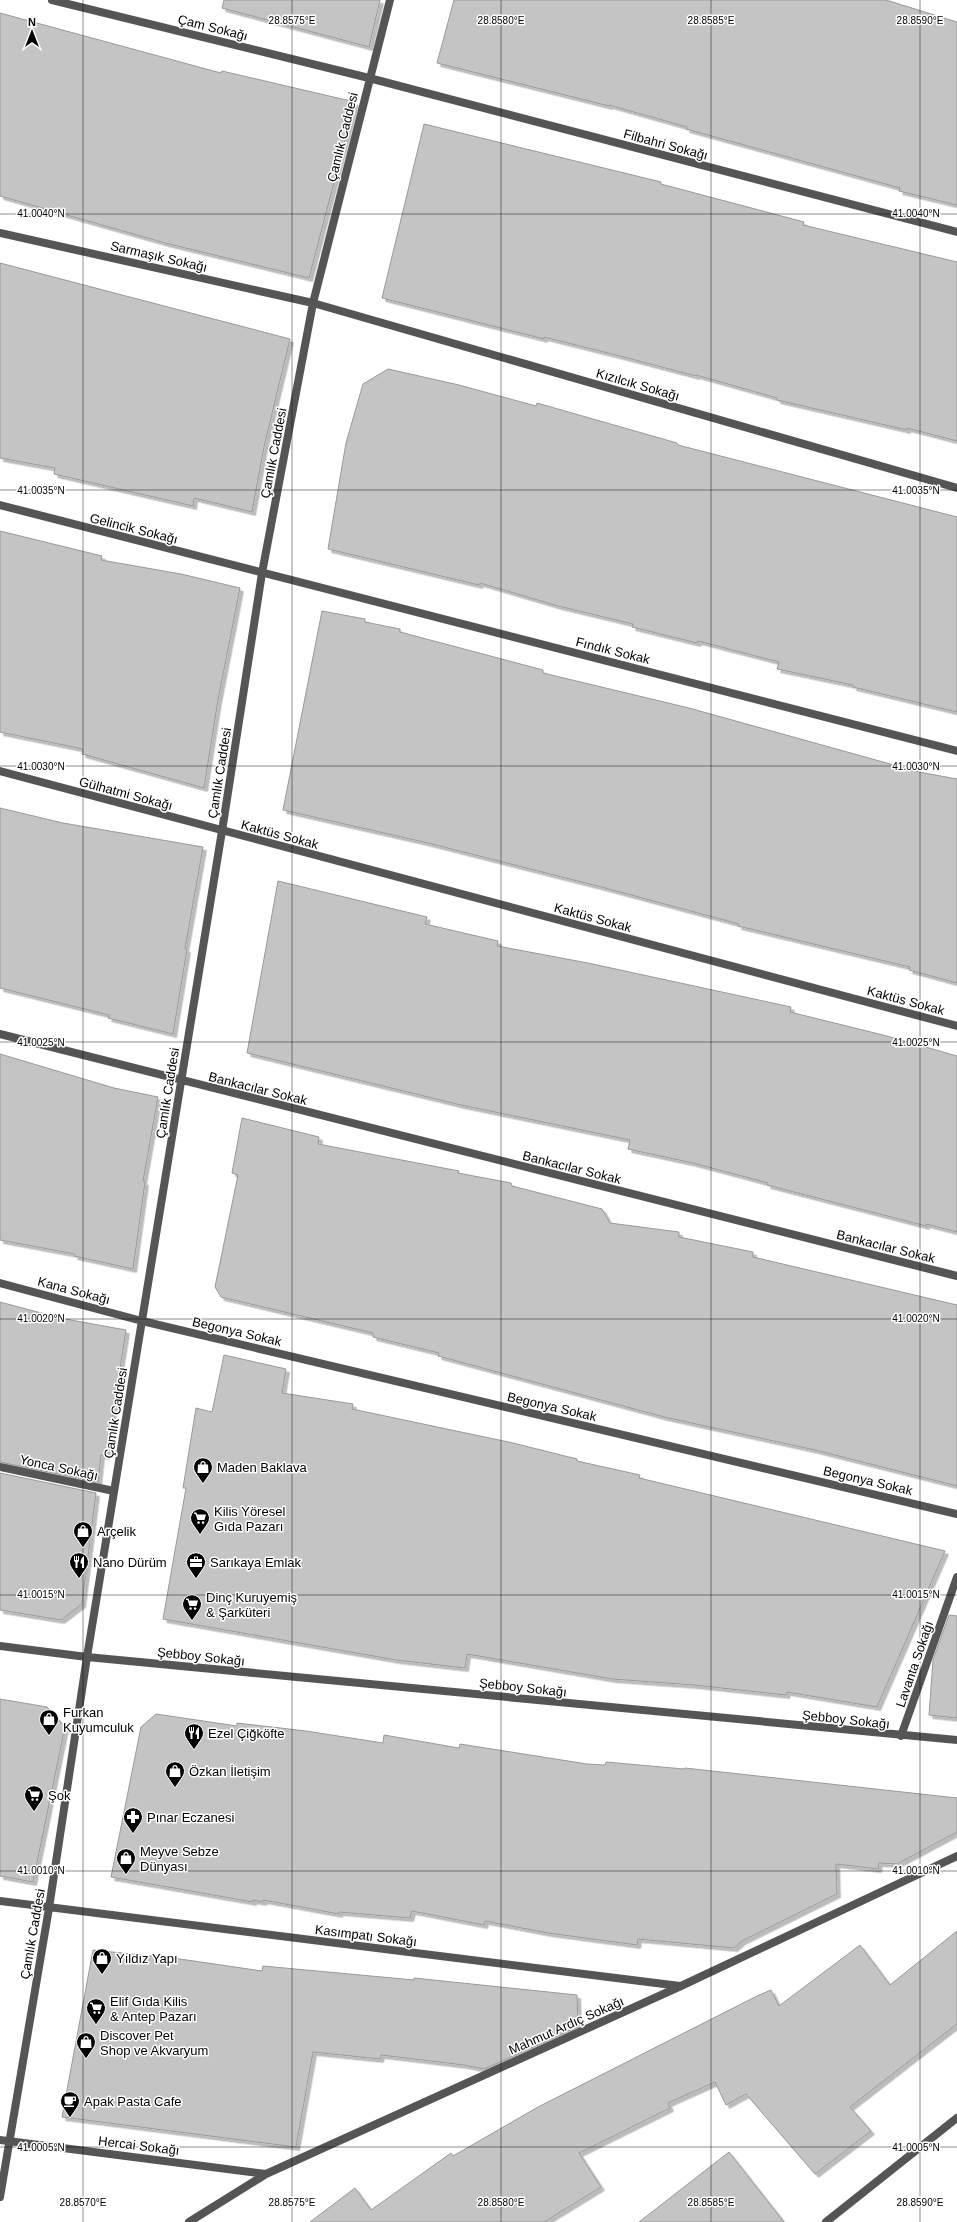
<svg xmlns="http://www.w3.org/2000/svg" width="957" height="2222" viewBox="0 0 957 2222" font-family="Helvetica,sans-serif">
	<defs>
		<filter id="shadow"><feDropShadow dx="3.5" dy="3.5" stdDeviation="0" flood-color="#0004"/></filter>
	</defs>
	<rect width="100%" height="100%" fill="#fff"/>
	<path fill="#c4c4c4" stroke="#999" filter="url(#shadow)" d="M224,0h156l-11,47 -147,-39z
		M454,0h432l71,22v183l-58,-14 1,-3 -214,-59 1,-2 -78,-22v1l-172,-43z
		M0,13l221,60 1,-2 133,31 -46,176 -144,-35 -165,-47z
		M424,124l237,58v2l143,38 -1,3 154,37v179l-50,-13v2l-130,-30v-2l-81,-23v1l-80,-21 -72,-18v2l-162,-41z
		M0,263l290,76 -26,108 -12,65 -58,-14 -1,8 -139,-32 1,-6 -55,-10z
		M388,369l71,16 77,21 1,-3 140,40 1,2 279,72v195l-104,-25v-2l-76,-16 2,-7 -81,-21 -1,2 -65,-16 1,-3 -75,-18 -78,-23 -1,2 -151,-36 18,-106 17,-59z
		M0,531l102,25 -1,4 80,14 59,14 -22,112 -14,88 -122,-34 1,-5 -83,-17z
		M322,611l43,8v3l35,7v3l143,38v3l146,35 230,64 38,7v204l-48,-13 1,-3 -172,-41 1,-2 -134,-36 -177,-45 -145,-33z
		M0,808l63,15 140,24 -18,102h2l-14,85 -65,-16 1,-3 -109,-27z
		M278,881l149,36 -2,7 73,17 -1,5 91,17 203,44 -1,5 97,24 70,20v176l-31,-8v2l-159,-41 1,-2 -75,-20 -65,-14 2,-9 -169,-35 -214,-52z
		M0,1054l114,34 44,9 -15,84 2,1 -12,87 -59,-13 1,-2 -75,-14z
		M242,1118l77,19 -1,7 141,27 -1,2 53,10 1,3 90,23 8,14 69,9v5l74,15v5l204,48v181l-142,-36 -151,-33 -226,-61 1,-3 -66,-16v-4l-152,-36 -6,-10 23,-112 -6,-2z
		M0,1302l60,16 66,12 -20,126 -5,-1 -3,27 -98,-20z
		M224,1355l62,14 -4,24 71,11 -1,5 161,34 64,16v2l63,14 -1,3 306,73 -68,156 -90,-15 -1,3 -92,-10 -82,-6 -145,-25 -2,14 -69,-8 -233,-41 23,-131h-3l13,-80 16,4z
		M0,1473l96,20 -14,111 -21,16 -61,-10z
		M949,1615l8,1v102l-28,-3 4,-55z
		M0,1699l47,8 18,20 -32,155 -33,-6z
		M156,1714l81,12v-3l69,8 77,12 1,-8 75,13 1,-4 127,20 18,1 1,-3 78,7 1,-1 272,30v34l-60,32 -18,-1 -1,6 -42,-5 1,30 -95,47 -8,7 -96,-9 -1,6 -89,-12 -63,-12 -1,4 -72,-14 -2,7 -71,-6v2l-76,-14v2l-10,-2v2l-142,-25 30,-150z
		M957,1931v93l-107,83 21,24 -56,43 -69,-80 -20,11 -11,-23 -47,21 2,5 -91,45 22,34 -57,35h-234l45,-34 16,22 80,-57 2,3 85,-49 219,-111 14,-6 8,16 81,-61 30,40z
		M93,1950l87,9 82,12 1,-5 151,14v-2l163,17 1,32 -94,42 -20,-4 -83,-10 -1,4 -67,-7 -17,95 -234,-30z
		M729,2152l55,70h-145z"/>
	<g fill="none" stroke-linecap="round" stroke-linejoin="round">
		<path stroke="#555" stroke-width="8" d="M52,0l317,78 588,154
			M0,233l313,70 644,185
			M0,505l957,246
			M0,771l957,255
			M0,1034l957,242
			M0,1283l142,38 815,193
			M0,1467l114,24
			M0,1646l87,11 870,83
			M901,1736l56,-159
			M0,1901l680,85
			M0,2140l266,34
			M0,2197l49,-289 38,-251 135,-826 40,-258 51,-270 77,-303
			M189,2222l77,-48 415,-188 276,-130
			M826,2222l131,-104"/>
	</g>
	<path fill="none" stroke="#000" stroke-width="1" stroke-opacity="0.45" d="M83,0v2222M292,0v2222M501,0v2222M711,0v2222M920,0v2222M0,214h957M0,490h957M0,766h957M0,1042h957M0,1319h957M0,1595h957M0,1871h957M0,2147h957"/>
	<defs>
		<g id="shop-pin" transform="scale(1)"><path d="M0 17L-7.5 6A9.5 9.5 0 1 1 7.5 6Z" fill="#000" stroke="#fff"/><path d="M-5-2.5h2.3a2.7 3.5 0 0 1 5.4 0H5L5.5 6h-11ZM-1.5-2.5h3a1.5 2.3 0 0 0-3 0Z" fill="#fff"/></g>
		<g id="supermarket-pin" transform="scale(1)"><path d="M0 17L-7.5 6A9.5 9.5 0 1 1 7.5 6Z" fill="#000" stroke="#fff"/><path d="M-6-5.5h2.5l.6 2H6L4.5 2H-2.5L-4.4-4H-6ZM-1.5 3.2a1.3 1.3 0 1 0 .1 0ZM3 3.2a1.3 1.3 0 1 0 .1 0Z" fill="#fff"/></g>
		<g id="restaurant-pin" transform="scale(1)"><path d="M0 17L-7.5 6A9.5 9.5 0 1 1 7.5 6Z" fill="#000" stroke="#fff"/><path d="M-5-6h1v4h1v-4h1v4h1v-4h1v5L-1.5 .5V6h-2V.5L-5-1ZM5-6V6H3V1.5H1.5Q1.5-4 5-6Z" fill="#fff"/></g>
		<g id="office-pin" transform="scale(1)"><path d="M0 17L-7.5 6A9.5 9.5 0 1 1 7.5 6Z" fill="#000" stroke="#fff"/><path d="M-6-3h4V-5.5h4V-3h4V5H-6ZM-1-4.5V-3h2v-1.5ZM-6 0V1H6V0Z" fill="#fff"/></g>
		<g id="pharmacy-pin" transform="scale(1)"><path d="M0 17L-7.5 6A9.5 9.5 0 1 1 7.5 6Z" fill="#000" stroke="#fff"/><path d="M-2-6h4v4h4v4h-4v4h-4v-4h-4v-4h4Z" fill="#fff"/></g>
		<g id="cafe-pin" transform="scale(1)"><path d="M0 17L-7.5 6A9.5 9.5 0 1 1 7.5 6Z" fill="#000" stroke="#fff"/><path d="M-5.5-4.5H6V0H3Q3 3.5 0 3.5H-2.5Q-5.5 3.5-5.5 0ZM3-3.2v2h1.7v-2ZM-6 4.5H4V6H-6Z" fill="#fff"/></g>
	</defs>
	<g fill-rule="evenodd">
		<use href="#shop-pin" x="203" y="1467"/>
		<use href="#supermarket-pin" x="200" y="1518"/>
		<use href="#shop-pin" x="83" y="1531"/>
		<use href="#restaurant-pin" x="79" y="1562"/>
		<use href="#office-pin" x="196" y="1562"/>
		<use href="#supermarket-pin" x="192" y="1604"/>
		<use href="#shop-pin" x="49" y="1719"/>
		<use href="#restaurant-pin" x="194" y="1733"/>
		<use href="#shop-pin" x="175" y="1771"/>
		<use href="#supermarket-pin" x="34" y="1795"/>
		<use href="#pharmacy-pin" x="133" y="1817"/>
		<use href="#shop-pin" x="126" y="1858"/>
		<use href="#shop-pin" x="102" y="1958"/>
		<use href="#supermarket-pin" x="96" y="2008"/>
		<use href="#shop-pin" x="86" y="2042"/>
		<use href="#cafe-pin" x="70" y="2101"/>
	</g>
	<g text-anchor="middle" stroke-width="3" stroke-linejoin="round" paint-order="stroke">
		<g font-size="13" fill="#000" stroke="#fff">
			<text transform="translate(213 27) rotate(14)" y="5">Çam Sokağı</text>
			<text transform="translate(342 137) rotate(-76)" y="5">Çamlık Caddesi</text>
			<text transform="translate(666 144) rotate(15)" y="5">Filbahri Sokağı</text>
			<text transform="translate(159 256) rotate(13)" y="5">Sarmaşık Sokağı</text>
			<text transform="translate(638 384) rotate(16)" y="5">Kızılcık Sokağı</text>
			<text transform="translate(273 453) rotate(-79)" y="5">Çamlık Caddesi</text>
			<text transform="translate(134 528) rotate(14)" y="5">Gelincik Sokağı</text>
			<text transform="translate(613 650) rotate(14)" y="5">Fındık Sokak</text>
			<text transform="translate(219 773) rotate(-81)" y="5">Çamlık Caddesi</text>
			<text transform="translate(126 793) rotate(15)" y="5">Gülhatmi Sokağı</text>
			<text transform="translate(280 834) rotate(15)" y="5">Kaktüs Sokak</text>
			<text transform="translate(593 917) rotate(15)" y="5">Kaktüs Sokak</text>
			<text transform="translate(906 1000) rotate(15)" y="5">Kaktüs Sokak</text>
			<text transform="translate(258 1088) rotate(14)" y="5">Bankacılar Sokak</text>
			<text transform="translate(167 1093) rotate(-81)" y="5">Çamlık Caddesi</text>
			<text transform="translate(572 1167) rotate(14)" y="5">Bankacılar Sokak</text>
			<text transform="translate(886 1246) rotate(14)" y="5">Bankacılar Sokak</text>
			<text transform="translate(74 1290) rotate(15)" y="5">Kana Sokağı</text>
			<text transform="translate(237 1331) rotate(13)" y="5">Begonya Sokak</text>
			<text transform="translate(552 1406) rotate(13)" y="5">Begonya Sokak</text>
			<text transform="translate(115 1413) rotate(-81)" y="5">Çamlık Caddesi</text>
			<text transform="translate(59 1467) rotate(12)" y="5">Yonca Sokağı</text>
			<text transform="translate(868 1480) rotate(13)" y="5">Begonya Sokak</text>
			<text transform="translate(201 1656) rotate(6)" y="5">Şebboy Sokağı</text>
			<text transform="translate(914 1664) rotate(-71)" y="5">Lavanta Sokağı</text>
			<text transform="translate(523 1687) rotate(6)" y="5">Şebboy Sokağı</text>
			<text transform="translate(846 1719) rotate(6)" y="5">Şebboy Sokağı</text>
			<text transform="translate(32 1934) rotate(-80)" y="5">Çamlık Caddesi</text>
			<text transform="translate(366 1935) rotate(7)" y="5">Kasımpatı Sokağı</text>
			<text transform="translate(566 2025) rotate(-24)" y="5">Mahmut Ardıç Sokağı</text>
			<text transform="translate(139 2145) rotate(7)" y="5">Hercai Sokağı</text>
		</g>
		<g font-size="13" fill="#000" stroke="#fff" text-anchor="start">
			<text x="217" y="1472">Maden Baklava</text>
			<text x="214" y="1516">Kilis Yöresel<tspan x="214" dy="15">Gıda Pazarı</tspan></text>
			<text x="97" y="1536">Arçelik</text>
			<text x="93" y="1567">Nano Dürüm</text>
			<text x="210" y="1567">Sarıkaya Emlak</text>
			<text x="206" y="1602">Dinç Kuruyemiş<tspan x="206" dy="15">&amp; Şarküteri</tspan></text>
			<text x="63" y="1717">Furkan<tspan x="63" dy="15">Kuyumculuk</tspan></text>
			<text x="208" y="1738">Ezel Çiğköfte</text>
			<text x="189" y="1776">Özkan İletişim</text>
			<text x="48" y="1800">Şok</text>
			<text x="147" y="1822">Pınar Eczanesi</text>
			<text x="140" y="1856">Meyve Sebze<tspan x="140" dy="15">Dünyası</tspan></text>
			<text x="116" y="1963">Yıldız Yapı</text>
			<text x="110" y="2006">Elif Gıda Kilis<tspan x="110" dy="15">&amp; Antep Pazarı</tspan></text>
			<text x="100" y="2040">Discover Pet<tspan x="100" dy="15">Shop ve Akvaryum</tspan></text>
			<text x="84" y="2106">Apak Pasta Cafe</text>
		</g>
	</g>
	<g font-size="10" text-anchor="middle" fill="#000" stroke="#fff" stroke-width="3" stroke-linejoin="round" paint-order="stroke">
		<text x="292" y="24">28.8575°E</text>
		<text x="501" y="24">28.8580°E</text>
		<text x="711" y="24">28.8585°E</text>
		<text x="920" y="24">28.8590°E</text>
		<text x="41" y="217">41.0040°N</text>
		<text x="916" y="217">41.0040°N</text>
		<text x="41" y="494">41.0035°N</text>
		<text x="916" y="494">41.0035°N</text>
		<text x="41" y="770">41.0030°N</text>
		<text x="916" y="770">41.0030°N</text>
		<text x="41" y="1046">41.0025°N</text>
		<text x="916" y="1046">41.0025°N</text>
		<text x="41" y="1322">41.0020°N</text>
		<text x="916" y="1322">41.0020°N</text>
		<text x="41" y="1598">41.0015°N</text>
		<text x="916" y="1598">41.0015°N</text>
		<text x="41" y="1874">41.0010°N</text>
		<text x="916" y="1874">41.0010°N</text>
		<text x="41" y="2151">41.0005°N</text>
		<text x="916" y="2151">41.0005°N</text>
		<text x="83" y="2206">28.8570°E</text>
		<text x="292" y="2206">28.8575°E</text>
		<text x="501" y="2206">28.8580°E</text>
		<text x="711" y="2206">28.8585°E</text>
		<text x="920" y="2206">28.8590°E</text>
	</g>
	<g transform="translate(32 32)" stroke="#ffffff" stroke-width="3" paint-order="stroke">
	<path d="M0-3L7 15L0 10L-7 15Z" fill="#000000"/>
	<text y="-6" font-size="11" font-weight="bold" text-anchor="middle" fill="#000000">N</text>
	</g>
</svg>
